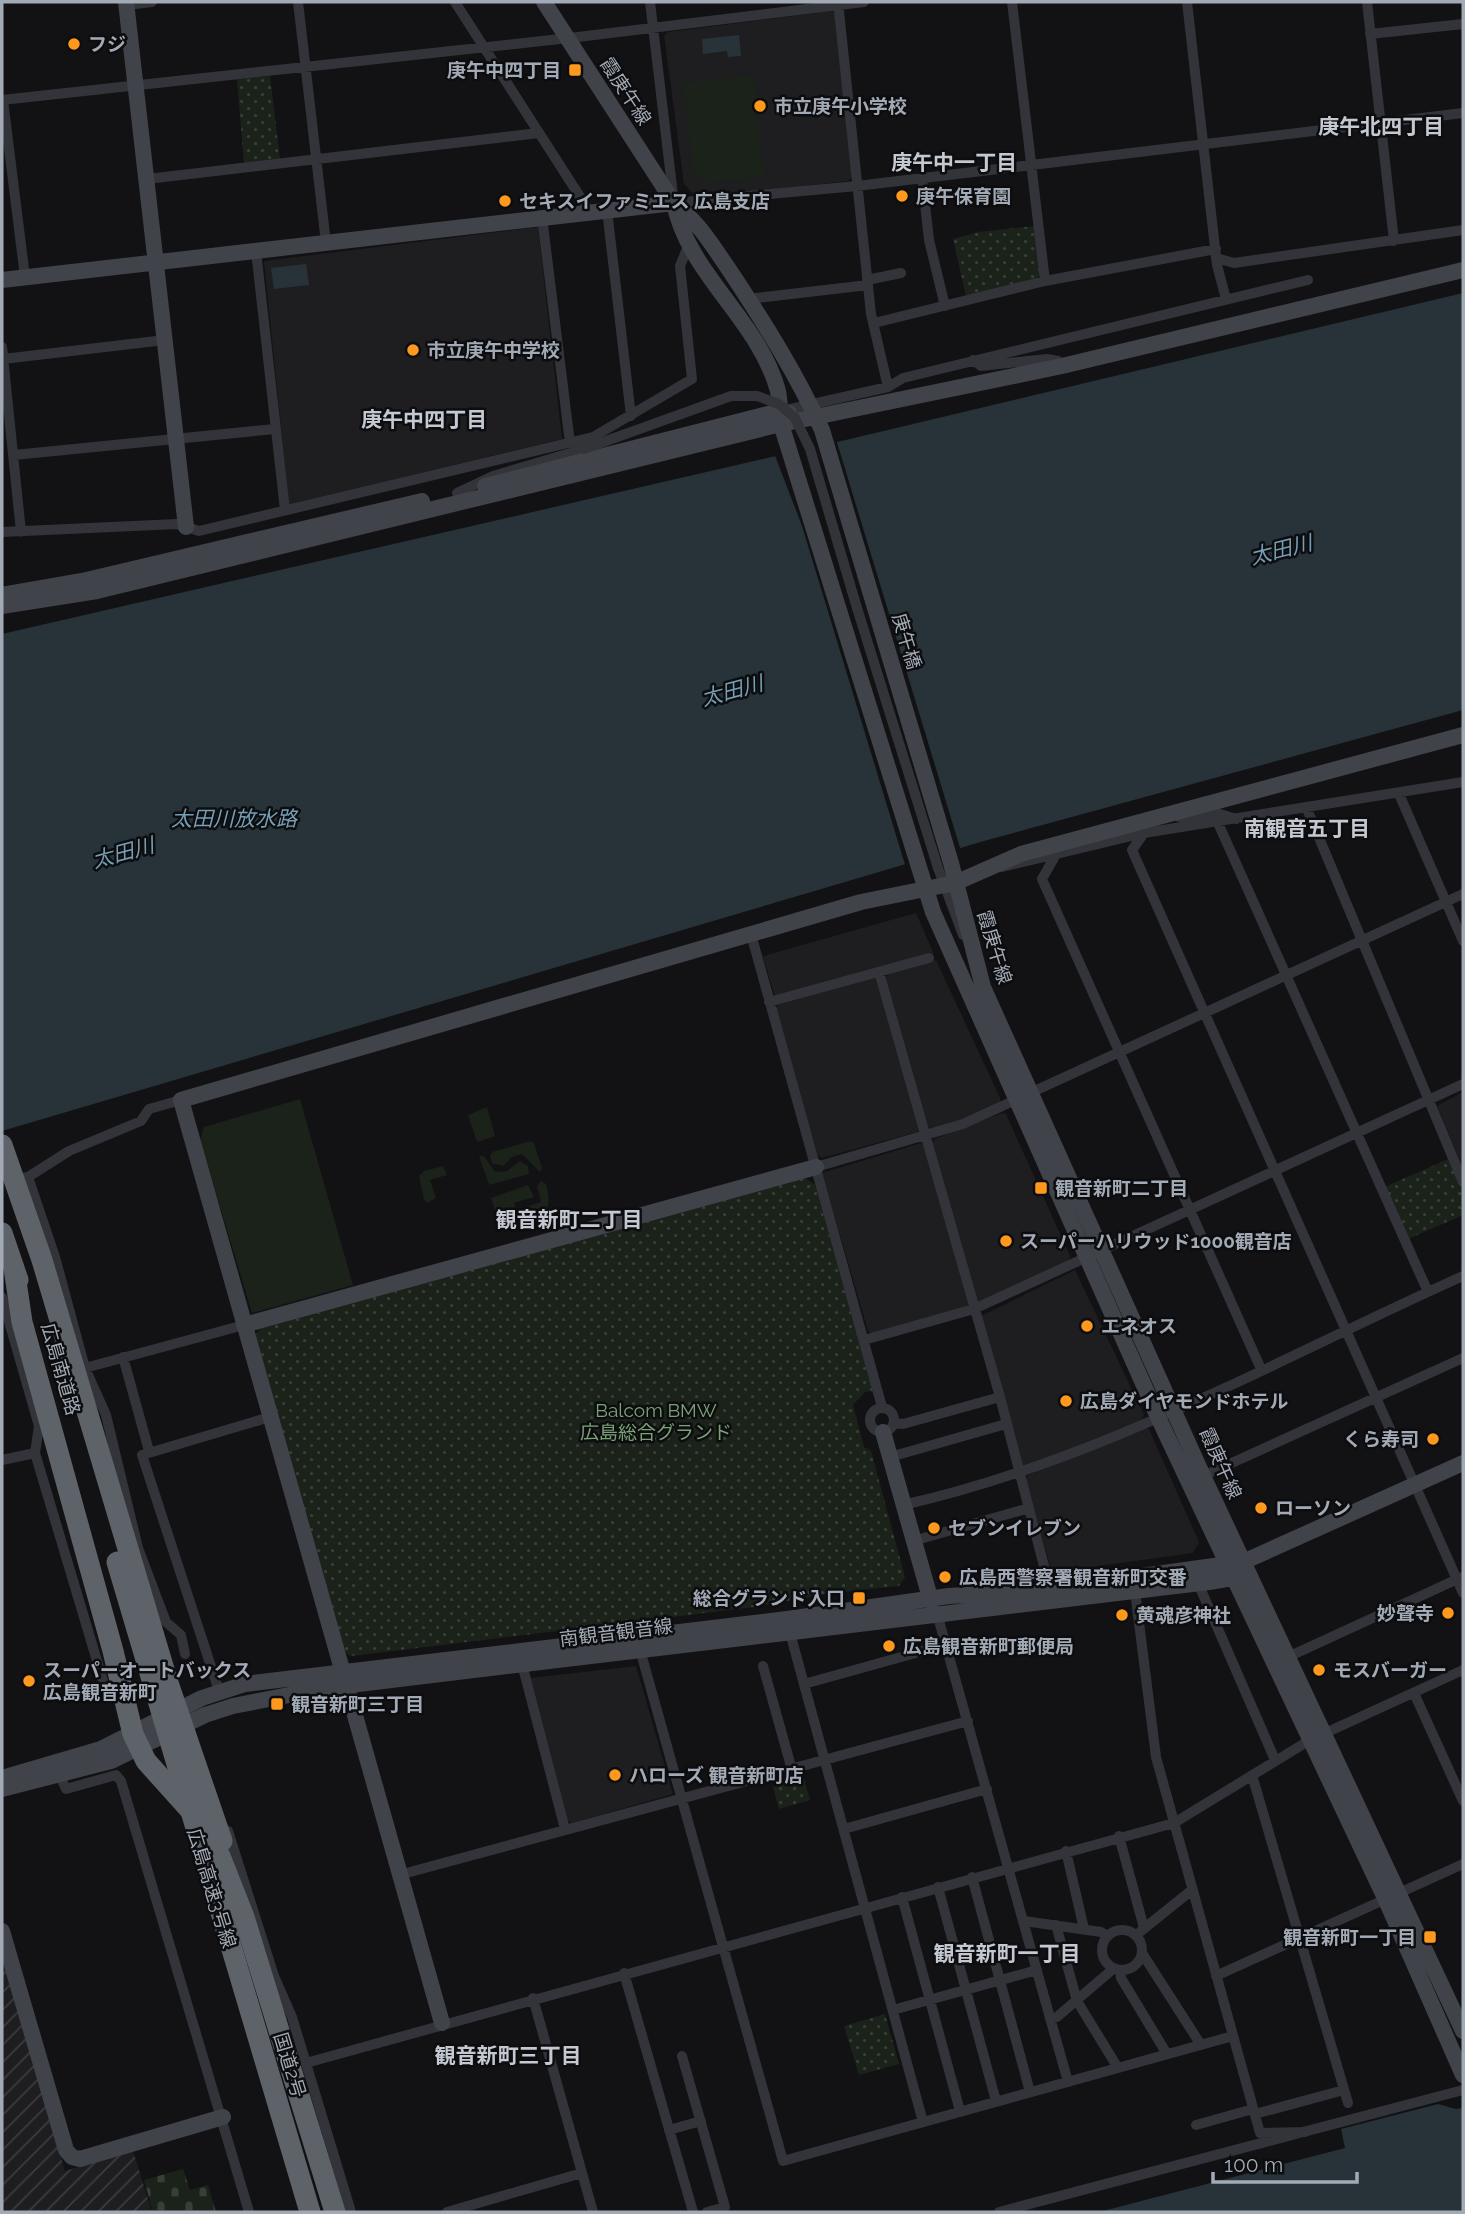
<svg xmlns="http://www.w3.org/2000/svg" width="1465" height="2214" viewBox="0 0 1465 2214" font-family="Raleway,'Noto Sans JP',sans-serif">
	<defs>
		<pattern id="industrial-furrows" width="10" height="10" patternUnits="userSpaceOnUse" patternTransform="scale(1.75)"><rect width="10" height="10" fill="#1e1e21"/><path d="M-1 1l2-2M0 10L10 0M9 11l2-2" fill="none" stroke="#3c3c3f"/></pattern>
		<pattern id="cemetery-stones" width="16" height="16" patternUnits="userSpaceOnUse" patternTransform="scale(1.75)"><rect width="16" height="16" fill="#1a221a"/><path d="M2 7V4a2 2 0 0 1 4 0v3zM10 15v-3a2 2 0 0 1 4 0v3z" fill="#383f39"/></pattern>
		<pattern id="park-dots" width="8" height="8" patternUnits="userSpaceOnUse" patternTransform="scale(1.75)"><rect width="8" height="8" fill="#1a221a"/><path d="M2 2h.1M6 6h.1" fill="none" stroke="#383f39" stroke-width="1.8" stroke-linecap="round"/></pattern>
	</defs>
	<rect width="100%" height="100%" fill="#121214"/>
	<path fill="#1e1e21" d="M832,11l3,2 19,163 -6,5 -151,17 -13,-14 -20,-149 4,-3z
		M538,227l24,212 -273,66 -25,-244z
		M916,913l18,41 -156,43 -4,-3 -11,-38z
		M936,960l64,138v4l-37,18 -30,9 -5,-3 -42,-148 2,-5z
		M875,977l45,154 -98,27 -5,-4 -41,-145 2,-4z
		M1463,1092v76l-26,-62z
		M1002,1113l4,1 64,142 -1,4 -88,43 -5,-2 -43,-158 1,-4z
		M921,1143l4,3 45,157 -2,4 -96,27 -4,-3 -46,-158z
		M1075,1270l69,145 -2,5 -116,48 -4,-2 -41,-150z
		M1144,1427l5,2 50,113 -6,11 -138,19 -4,-3 -25,-90 2,-4z
		M636,1666l37,128 -101,29 -4,-2 -37,-143z"/>
	<path fill="url(#industrial-furrows)" d="M2,1951l63,220 68,-20 19,61h-150z"/>
	<path fill="#1a221a" d="M754,75l10,102 -61,6 -10,-11 -10,-89z
		M300,1099l53,186 -101,28 -52,-173 4,-13z
		M487,1107l8,29 -18,6 -9,-27z
		M531,1141l3,2 8,25 -2,4 -18,-18 -10,3 -9,9 -11,-3 -2,-7 2,-4z
		M479,1156h5l11,16 12,-1 13,-10 8,5 1,8 -40,11z
		M443,1166l4,9 -17,5 6,18 -8,5 -4,-3 -5,-24 5,-5z
		M541,1181l5,3c6,21 3,30 -18,37l-6,-13 19,-6 -4,-16z
		M528,1185l6,12 -20,6 4,19 -17,5 -10,-29z"/>
	<path fill="url(#cemetery-stones)" d="M183,2169l7,21 18,-5 8,27h-63l-9,-32z"/>
	<path fill="url(#park-dots)" d="M270,76l10,83 -36,4 -7,-84z
		M1035,226l6,47 -3,5 -72,18 -13,-57 25,-7z
		M1448,1159l15,34v22l-55,24 -23,-52z
		M804,1177l11,8 58,206 -8,1 -12,13 11,42 7,4 34,126 -6,9 -67,7 -78,14 -394,48 -10,1 -5,-4 -90,-316 5,-7z
		M804,1779l6,21 -31,9 -6,-22z
		M885,2014l14,50 -40,11 -15,-49z"/>
	<path fill="#273338" d="M739,35l2,21 -13,1 -1,-6 -24,3 -1,-15z
		M306,264l3,21 -35,4 -3,-21z
		M1463,293v417l-479,131 -982,290v-497l848,-195z
		M1438,2104l18,5 7,-1v104h-364l246,-64 -4,-19z"/>
	<path fill="#121214" d="M836,439l125,412 -55,17 -104,-342 -28,-73z"/>
	<g fill="none" stroke-linecap="round" stroke-linejoin="round">
		<path stroke="#323439" stroke-width="10" d="M298,2l28,241
			M455,2l131,204v6
			M650,2l24,201 183,-17 606,-73
			M838,2l33,312 17,73 15,-9 405,-98
			M1012,2l33,279
			M1187,2l30,263 9,34
			M1367,2l27,239
			M127,5l25,-3
			M1370,34l93,-10
			M2,100l576,-63 286,-35
			M3,100l22,177
			M922,177l7,63 16,66
			M147,179l392,-46
			M607,210l24,206
			M542,217l28,226
			M256,251l29,259
			M1216,258l18,5 229,-33
			M867,280l34,-7
			M748,299l120,-14
			M874,323l171,-42 171,-32
			M2,347l19,185
			M3,359l162,-19
			M973,360l8,6 66,-7 11,2 4,5
			M782,411l106,-24
			M14,455l261,-26
			M457,493l36,-17 91,-27
			M2,532l175,-8 22,7 394,-94 99,-58 -12,-113 9,-22
			M857,608l81,260 25,67
			M1399,794l64,147
			M1307,809l156,373
			M1179,817l41,-3 16,5
			M1218,823l210,469
			M1144,833l-12,17 331,743
			M1055,856l-13,23 219,490
			M1002,867l142,-34 319,-51
			M751,934l131,473
			M879,972l121,425 50,192
			M769,1002l160,-44
			M816,1167l147,-43 500,-230
			M28,1177l41,-26 72,-30 8,-12 32,-9
			M21,1178l7,-1 27,80 30,111 21,47 32,133 28,74 15,13 4,19
			M2,1297l37,129 -4,27 71,238
			M864,1340l110,-31 489,-225
			M123,1357l26,94
			M85,1368l159,-43
			M870 1420a12 12 0 1 1 24 0a12 12 0 1 1-24 0Z
			M894,1423l9,1 97,-27
			M890,1457l116,-33
			M2,1460l33,-7
			M1203,1476l260,-118
			M903,1505c197,-44 377,-147 560,-229
			M913,1541l116,-33
			M1198,1583l77,177
			M1135,1591l21,166 104,376 45,-1
			M936,1610l132,472
			M789,1629l134,493
			M639,1646l144,515 450,-125
			M1290,1656l172,-79
			M521,1660l44,169
			M763,1666l29,104
			M804,1684l144,-40
			M219,1691l-77,-236 128,-38
			M1414,1693l49,108
			M1252,1775l96,328
			M60,1776l6,13 50,-14 5,6 128,431
			M844,1829l143,-40
			M228,1831l46,145 18,41 59,195
			M1119,1836l25,92
			M1066,1851l18,78
			M399,1875l569,-154
			M972,1877l58,215
			M938,1887l58,214
			M902,1897l58,214
			M1024,1921l77,11 7,4
			M1056,1925l21,76 41,67
			M1102 1950a20 20 0 1 1 40 0a20 20 0 1 1-40 0Z
			M1141,1931l51,-41
			M1142,1953l59,92
			M1120,1971l1,7 46,76
			M624,1973l69,239
			M1216,1976l247,-112
			M533,1998l60,214
			M893,2010l144,-40
			M1050,2019l7,-2 56,-48
			M682,2056l43,151 -18,5
			M306,2063l868,-240 136,-83 153,-70
			M1255,2114l89,-24
			M1196,2125l57,-16
			M669,2130l32,-9
			M447,2212l135,-39
			M999,2212l464,-122"/>
		<path stroke="#404349" stroke-width="16" d="M126,2l60,525
			M544,2l130,201c25,19 40,45 58,71 33,50 65,101 90,156l129,433 32,124 220,489 260,555
			M674,203c14,71 85,117 104,188 2,10 2,22 3,33l152,488 225,505 227,481 78,177
			M2,280l672,-77
			M485,486l295,-75 9,2
			M2,595l80,-14 340,-80
			M2,606l95,-15 684,-167 281,-58 401,-96
			M244,1325l572,-158
			M883,1432l48,169
			M2,1778l99,-29 101,-51 43,-14 542,-65 162,-23 84,-5 210,-29 220,-99
			M2,1789l109,-28 94,-46 28,-9 92,-18 884,-106 24,-4 5,-8
			M2,1931l64,219 6,7 8,2 143,-42
			M442,2023l-261,-923 680,-198 94,-19 66,-29 442,-119"/>
		<path stroke="#5e636a" stroke-width="21" d="M2,1145l40,115 126,423 54,158
			M2,1233l16,47
			M14,1268l8,54 91,329 20,83 13,27 53,59 21,36 24,61 91,295"/>
		<path stroke="#323439" stroke-width="10" d="M584,449l147,-53h26l22,8 16,14 15,31 47,159"/>
		<path stroke="#5e636a" stroke-width="21" d="M117,1562l193,650"/>
	</g>
	<g fill="#ff991e" stroke="#0d0d0f" stroke-width="2.5">
		<circle cx="74" cy="44" r="7"/>
		<rect x="568" y="63" width="14" height="14" rx="3.5"/>
		<circle cx="760" cy="106" r="7"/>
		<circle cx="902" cy="196" r="7"/>
		<circle cx="505" cy="201" r="7"/>
		<circle cx="413" cy="350" r="7"/>
		<rect x="1034" y="1181" width="14" height="14" rx="3.5"/>
		<circle cx="1006" cy="1241" r="7"/>
		<circle cx="1087" cy="1326" r="7"/>
		<circle cx="1066" cy="1401" r="7"/>
		<circle cx="1433" cy="1439" r="7"/>
		<circle cx="1261" cy="1508" r="7"/>
		<circle cx="934" cy="1528" r="7"/>
		<circle cx="945" cy="1577" r="7"/>
		<rect x="852" y="1591" width="14" height="14" rx="3.5"/>
		<circle cx="1448" cy="1613" r="7"/>
		<circle cx="1122" cy="1615" r="7"/>
		<circle cx="889" cy="1646" r="7"/>
		<circle cx="1319" cy="1670" r="7"/>
		<circle cx="29" cy="1681" r="7"/>
		<rect x="270" y="1697" width="14" height="14" rx="3.5"/>
		<circle cx="615" cy="1775" r="7"/>
		<rect x="1423" y="1930" width="14" height="14" rx="3.5"/>
	</g>
	<g text-anchor="middle" stroke-width="5" stroke-linejoin="round" paint-order="stroke">
		<g font-size="19" font-weight="bold" fill="#a2aab6" stroke="#0d0d0f" text-anchor="start">
			<text x="88" y="51">フジ</text>
			<text x="561" y="77" text-anchor="end">庚午中四丁目</text>
			<text x="774" y="113">市立庚午小学校</text>
			<text x="916" y="203">庚午保育園</text>
			<text x="519" y="208">セキスイファミエス 広島支店</text>
			<text x="427" y="357">市立庚午中学校</text>
			<text x="1055" y="1195">観音新町二丁目</text>
			<text x="1020" y="1248">スーパーハリウッド1000観音店</text>
			<text x="1101" y="1333">エネオス</text>
			<text x="1080" y="1408">広島ダイヤモンドホテル</text>
			<text x="1419" y="1446" text-anchor="end">くら寿司</text>
			<text x="1275" y="1515">ローソン</text>
			<text x="948" y="1535">セブンイレブン</text>
			<text x="959" y="1584">広島西警察署観音新町交番</text>
			<text x="845" y="1605" text-anchor="end">総合グランド入口</text>
			<text x="1434" y="1620" text-anchor="end">妙聲寺</text>
			<text x="1136" y="1622">黄魂彦神社</text>
			<text x="903" y="1653">広島観音新町郵便局</text>
			<text x="43" y="1677">スーパーオートバックス<tspan x="43" dy="22">広島観音新町</tspan></text>
			<text x="1333" y="1677">モスバーガー</text>
			<text x="291" y="1711">観音新町三丁目</text>
			<text x="629" y="1782">ハローズ 観音新町店</text>
			<text x="1416" y="1944" text-anchor="end">観音新町一丁目</text>
		</g>
		<g font-size="19" fill="#a2aab6" stroke="#0d0d0f">
			<text transform="translate(626 91) rotate(57)" y="7">霞庚午線</text>
			<text transform="translate(907 641) rotate(73)" y="7">庚午橋</text>
			<text transform="translate(995 947) rotate(73)" y="7">霞庚午線</text>
			<text transform="translate(61 1369) rotate(74)" y="7">広島南道路</text>
			<text transform="translate(1221 1463) rotate(66)" y="7">霞庚午線</text>
			<text transform="translate(616 1632) rotate(-7)" y="7">南観音観音線</text>
			<text transform="translate(212 1888) rotate(73)" y="7">広島高速3号線</text>
			<text transform="translate(290 2065) rotate(73)" y="7">国道2号</text>
		</g>
		<g font-size="19" fill="#79a376" stroke="#0d0d0f">
			<text x="656" y="1417">Balcom BMW<tspan x="656" dy="22">広島総合グランド</tspan></text>
		</g>
		<g font-size="21" font-weight="bold" fill="#c3c8d1" stroke="#0d0d0f">
			<text x="1381" y="134">庚午北四丁目</text>
			<text x="954" y="170">庚午中一丁目</text>
			<text x="424" y="427">庚午中四丁目</text>
			<text x="1307" y="836">南観音五丁目</text>
			<text x="569" y="1227">観音新町二丁目</text>
			<text x="1007" y="1961">観音新町一丁目</text>
			<text x="508" y="2063">観音新町三丁目</text>
		</g>
		<g font-size="21" font-style="italic" fill="#749eb5" stroke="#0d0d0f">
			<text transform="translate(1281 550) rotate(-14)" y="7">太田川</text>
			<text transform="translate(732 691) rotate(-15)" y="7">太田川</text>
			<text x="234" y="826">太田川放水路</text>
			<text transform="translate(123 853) rotate(-15)" y="7">太田川</text>
		</g>
	</g>
	<rect width="1465" height="2214" fill="none" stroke="#a2aab6" stroke-width="7"/>
	<path d="M1213 2172v10h144v-10" fill="none" stroke="#a2aab6" stroke-width="3.5"/>
	<text x="1224" y="2172" font-size="21" fill="#a2aab6" stroke="#0d0d0f" stroke-width="5" paint-order="stroke">100 m</text>
</svg>
